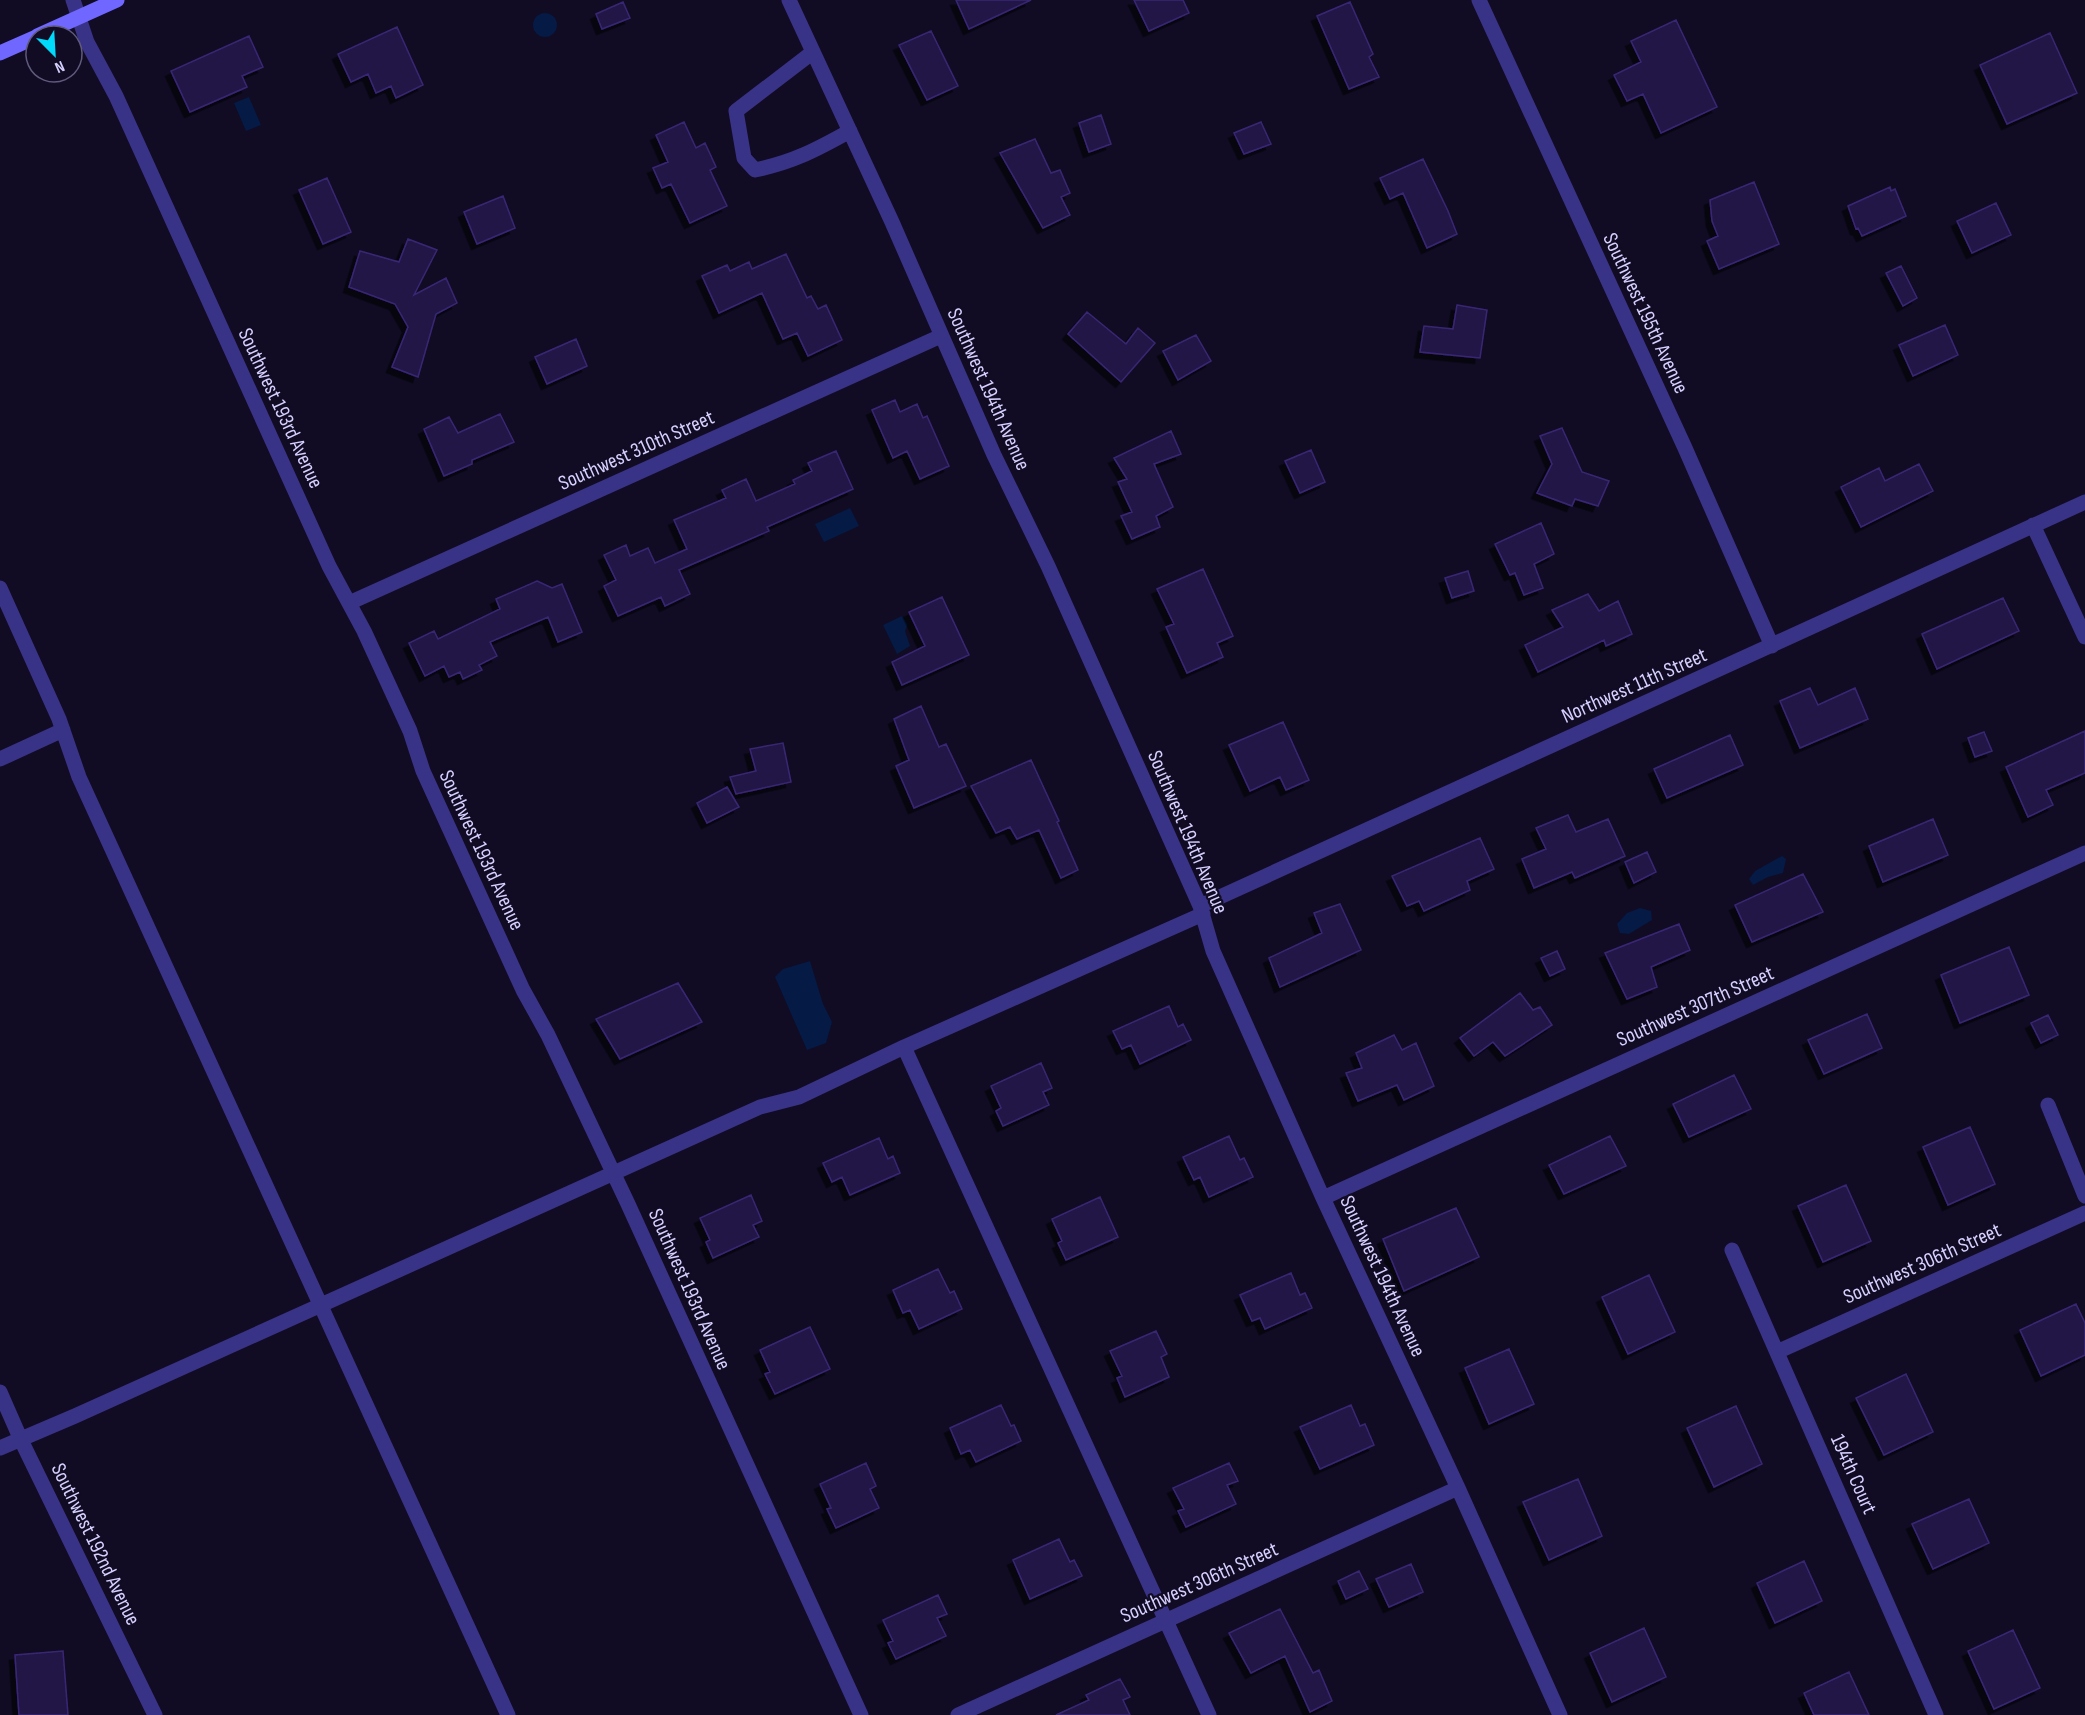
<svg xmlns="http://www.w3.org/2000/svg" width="2085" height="1715" viewBox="0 0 2085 1715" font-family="'Sofia Sans Condensed',sans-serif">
	<defs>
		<filter id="shadow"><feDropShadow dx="-5.5" dy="5.5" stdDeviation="0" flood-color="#0009"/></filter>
	</defs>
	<rect width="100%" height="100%" fill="#110c24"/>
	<path fill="#051a44" d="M533 25a12 12 0 1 1 24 0a12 12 0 1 1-24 0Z
		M249,97l12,28 -15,6 -12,-28z
		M850,508l9,18 -35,16 -9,-18z
		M902,616l6,8 -3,7 5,15 -13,8 -14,-29z
		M1782,856l4,3 -3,14 -15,4 -15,8 -4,-6 6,-8z
		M1640,908l11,3 1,9 -23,14 -9,-1 -3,-9 10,-11z
		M810,961l13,43 9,18 -6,21 -19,7 -32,-73 8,-8z"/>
	<path fill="#221747" stroke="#392775" stroke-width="1.5" filter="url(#shadow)" d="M956,0h75l-62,29z
		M1134,0h49l6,13 -40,18z
		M623,2l7,16 -28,11 -6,-15z
		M1350,2l23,52 -4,3 10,20 -30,12 -32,-73z
		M1676,20l41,87 -56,26 -18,-39 -16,7 -13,-26 27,-13 -10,-21z
		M397,27l26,58 -27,13 -5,-12 -15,7 -8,-19 -17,8 -13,-28z
		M931,31l27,55 -31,14 -28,-55z
		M2050,33l27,60 -70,31 -27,-59z
		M249,36l14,31 -21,9 5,11 -57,25 -19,-41z
		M1101,115l10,29 -22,8 -10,-29z
		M684,122l12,26 9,-5 11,24 -6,3 17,36 -37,17 -19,-39 -9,4 -9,-20 15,-6 -12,-27z
		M1261,122l10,22 -27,10 -10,-21z
		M1035,139l16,34 9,-3 10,23 -9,4 9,18 -27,13 -43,-75z
		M1423,159l25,52 9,23 -30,14 -24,-55 -13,6 -10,-21z
		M327,178l24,54 -28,12 -24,-54z
		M1754,182l25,62 -60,25 -12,-28 11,-5 -6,-15 -2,-21z
		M1890,187l1,4 4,-2 11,27 -44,20 -4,-8 -2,1 -8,-23z
		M503,196l12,32 -38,16 -13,-32z
		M1996,203l15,32 -39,18 -15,-32z
		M408,239l29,11 -23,45 32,-17 11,25 -21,11 -18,63 -26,-10 16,-40 -13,-23 -46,-17 11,-36 39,11z
		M786,254l21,44 4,-2 7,13 8,-4 16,35 -34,16 -11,-23 -14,6 -21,-46 -43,20 -17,-37 25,-11 3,6 19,-9 3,7z
		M1901,266l16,32 -14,8 -17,-33z
		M1457,305l30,5 -7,48 -60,-6 4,-26 29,3z
		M1087,312l39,32 12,-16 17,15 -34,39 -53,-48z
		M1945,325l13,30 -45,21 -14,-31z
		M1196,335l15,26 -33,19 -15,-29z
		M576,339l11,27 -40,18 -12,-27z
		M895,400l5,12 17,-8 6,14 4,-2 22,50 -29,13 -13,-28 -14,7 -21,-48z
		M500,414l14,28 -42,18v4l-28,12 -20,-47 25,-12 9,16z
		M1562,428l20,44 27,9 -11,25 -23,-7 -3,7 -35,-13 15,-29 -12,-28z
		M1171,431l10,23 -27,10 19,43 -17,9 4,11 -28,12 -11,-23 11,-4 -14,-30 9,-3 -13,-21z
		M1311,450l14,32 -25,11 -15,-32z
		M836,451l17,38 -86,38 2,4 -90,39 11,24 -25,12 -4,-9 -43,19 -14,-30 12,-6 -12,-25 22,-10 4,11 18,-8 7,15 32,-14 -13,-29 52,-22 -4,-8 24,-11 10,22 39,-17 -2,-4 19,-9 -4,-8z
		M1919,464l14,27 -72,36 -20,-40 38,-19 6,13z
		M1541,523l13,31 -20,10 9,24 -19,7 -9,-22 -5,2 -15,-31z
		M1203,569l30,67 -16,7 6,14 -36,16 -21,-46 8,-3 -17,-35z
		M1468,571l6,20 -22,7 -7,-20z
		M537,581l15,7 10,-4 20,48 -24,10 -10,-25 -58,25 7,14 -18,9 3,5 -19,9 -3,-7 -11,5 -5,-11 -19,10 -16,-33 25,-12 4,8 62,-30 -4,-10z
		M1588,594l11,17 19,-10 14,33 -26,12 -2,-6 -66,32 -13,-27 38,-18 -11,-17z
		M942,597l27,58 -67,30 -10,-23 33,-16 -16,-34z
		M2003,598l16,33 -82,38 -15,-35z
		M1810,688l8,17 37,-17 13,31 -68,29 -20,-47z
		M921,706l18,41 7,-3 20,42 -52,22 -18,-42 13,-6 -15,-41z
		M1283,722l26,58 -23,10 -6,-13 -30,14 -21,-46z
		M2085,731v42l-39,17 7,15 -25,12 -22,-50z
		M1984,732l8,19 -17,6 -7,-19z
		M1730,735l13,30 -76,33 -13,-29z
		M783,743l8,39 -55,12 -6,-17 26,-6 -6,-22z
		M1031,760l28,61 -2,1 21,48 -17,8 -22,-48 -22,9 -7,-12 -14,6 -25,-47z
		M727,787l12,20 -32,16 -10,-20z
		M1568,815l8,17 32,-13 17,37 -50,22 -3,-6 -38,16 -12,-29 24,-10 -10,-21z
		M1933,819l15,36 -65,27 -14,-36z
		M1480,838l14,31 -27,12 3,9 -46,21 -5,-10 -12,5 -15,-30z
		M1647,852l9,20 -22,11 -9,-21z
		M1803,874l20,38 -71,30 -17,-37z
		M1340,904l21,46 -81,37 -11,-29 53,-25 -8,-20z
		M1679,924l11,26 -39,17 6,20 -30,12 -22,-46z
		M2009,947l20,48 -69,28 -19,-48z
		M1557,951l8,18 -15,7 -9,-18z
		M678,983l24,39 -82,37 -24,-40z
		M1520,993l13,17 7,-3 12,18 -47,31 -12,-14 -19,14 -14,-18z
		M1169,1006l9,21 5,-3 8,16 -51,24 -9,-19 -9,4 -9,-18z
		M1867,1014l15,34 -58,26 -16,-34z
		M2048,1015l10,20 -17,8 -10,-20z
		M1394,1035l8,15 14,-7 18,43 -30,14 -7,-15 -39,16 -12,-28 16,-5 -6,-15z
		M1041,1063l11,25 -9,4 6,13 -46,21 -7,-15 5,-3 -10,-22z
		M1734,1075l17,34 -62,28 -16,-33z
		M1970,1127l25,57 -47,21 -25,-58z
		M1229,1136l11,24 4,-2 9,19 -44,20 -9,-20 -6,3 -11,-23z
		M1610,1136l16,30 -62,28 -15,-29z
		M879,1138l9,21 5,-3 7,17 -50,22 -8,-18 -10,5 -9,-19z
		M1846,1185l25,56 -48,21 -25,-56z
		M751,1195l11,26 -9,4 6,12 -46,21 -7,-16 4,-2 -10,-22z
		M1100,1197l18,40 -52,23 -8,-17 4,-2 -10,-22z
		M1456,1208l23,49 -75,34 -21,-52z
		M938,1269l12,24 4,-2 8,18 -43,20 -9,-19 -7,3 -10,-23z
		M1291,1273l9,22 5,-2 7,15 -47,21 -5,-11 -8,3 -12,-26z
		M1649,1275l26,57 -47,22 -26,-57z
		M2076,1304l9,19v32l-44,21 -21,-46z
		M810,1327l20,42 -55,25 -10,-20 5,-2 -10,-22z
		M1156,1331l11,23 -6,3 8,20 -44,20 -8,-19 5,-2 -12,-25z
		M1509,1349l25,55 -45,20 -24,-56z
		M1906,1374l27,58 -49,23 -28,-57z
		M1001,1405l10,21 3,-1 7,16 -45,21 -6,-12 -9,4 -11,-26z
		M1351,1405l9,21 5,-2 9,21 -54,24 -20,-42z
		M1736,1406l26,58 -48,23 -27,-59z
		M866,1463l10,23 -6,3 9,19 -43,20 -9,-19 4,-1 -11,-24z
		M1229,1463l9,18 -11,4 9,19 -50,23 -8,-16 6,-2 -11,-21z
		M1578,1479l24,57 -53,24 -26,-58z
		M1969,1499l20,44 -56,26 -21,-45z
		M1059,1539l11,23 4,-2 8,16 -52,23 -17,-39z
		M1804,1561l18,40 -47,22 -18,-40z
		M1411,1564l12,28 -34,15 -13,-28z
		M1359,1571l9,18 -22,10 -8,-18z
		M938,1595l9,19 -10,4 9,18 -50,23 -8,-16 5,-2 -10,-21z
		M1280,1609l33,64 6,-3 13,31 -22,11 -25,-56 -34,17 -22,-40z
		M1644,1628l22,49 -54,25 -22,-49z
		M2013,1630l27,58 -46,21 -26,-58z
		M63,1651l5,64h-49l-4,-60z
		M1849,1672l20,43h-55l-10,-22z
		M1120,1679l10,18 -7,3 7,15h-74l33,-15 -3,-5z"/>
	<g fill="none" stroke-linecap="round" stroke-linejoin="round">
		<path stroke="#393387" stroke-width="15" d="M73,0l14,42 29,54 213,470 35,65 46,100 13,40 100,219 25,45 80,169 233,511
			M789,0l103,222 102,233 54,111 152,340 13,45 110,247 135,290 102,227
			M1479,0l206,448 87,198
			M813,52l-77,59 8,47 11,12c38,-8 61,-20 95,-39
			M2033,525l52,112
			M0,588l59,131 20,58 429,938
			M349,603l592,-267
			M0,759l63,-29
			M1200,906l885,-404
			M904,1047l305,668
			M2048,1105l37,91
			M1323,1198l762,-345
			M1732,1250l204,465
			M1777,1352l308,-139
			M0,1392l21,48 134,275
			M0,1448l75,-32 685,-309 39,-10 105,-50 299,-133
			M958,1715l500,-227"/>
		<path stroke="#6f67ff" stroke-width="15" d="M37,36l80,-36
			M0,53l36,-16"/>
	</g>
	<g text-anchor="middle" stroke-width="4.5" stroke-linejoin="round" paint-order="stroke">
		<g font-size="21" fill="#d6d0ff" stroke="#110c24">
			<text transform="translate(1646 313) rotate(65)" y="7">Southwest 195th Avenue</text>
			<text transform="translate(989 389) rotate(66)" y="7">Southwest 194th Avenue</text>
			<text transform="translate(281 408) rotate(65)" y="7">Southwest 193rd Avenue</text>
			<text transform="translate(636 450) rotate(-24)" y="7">Southwest 310th Street</text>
			<text transform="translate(1634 685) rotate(-24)" y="7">Northwest 11th Street</text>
			<text transform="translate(1188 832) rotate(67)" y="7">Southwest 194th Avenue</text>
			<text transform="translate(482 850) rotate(65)" y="7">Southwest 193rd Avenue</text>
			<text transform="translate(1695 1006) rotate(-24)" y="7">Southwest 307th Street</text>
			<text transform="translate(1922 1263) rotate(-24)" y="7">Southwest 306th Street</text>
			<text transform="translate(1383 1276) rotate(65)" y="7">Southwest 194th Avenue</text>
			<text transform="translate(690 1289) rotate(66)" y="7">Southwest 193rd Avenue</text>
			<text transform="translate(1854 1474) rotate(66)" y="7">194th Court</text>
			<text transform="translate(96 1544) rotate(64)" y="7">Southwest 192nd Avenue</text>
			<text transform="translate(1199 1582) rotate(-24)" y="7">Southwest 306th Street</text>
		</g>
	</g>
	<g transform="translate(54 54) rotate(156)"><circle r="28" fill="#110c24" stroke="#605a7c" stroke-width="1.5"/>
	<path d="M0-4.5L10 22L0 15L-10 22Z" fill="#00dafb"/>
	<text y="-9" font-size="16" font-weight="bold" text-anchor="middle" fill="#d6d0ff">N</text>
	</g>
</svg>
